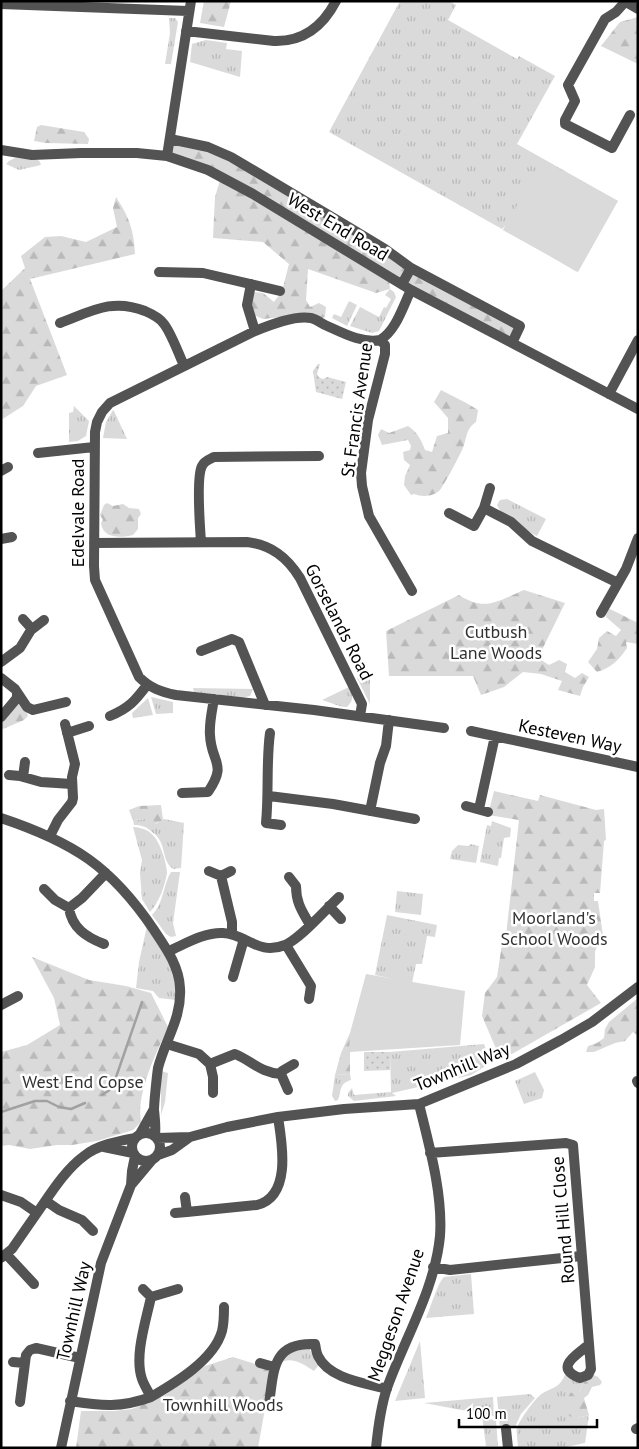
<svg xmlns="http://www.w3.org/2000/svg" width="639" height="1449" viewBox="0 0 639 1449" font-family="'PT Sans',sans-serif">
	<defs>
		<pattern id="grass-tufts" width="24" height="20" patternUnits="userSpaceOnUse" patternTransform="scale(1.25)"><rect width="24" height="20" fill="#dadada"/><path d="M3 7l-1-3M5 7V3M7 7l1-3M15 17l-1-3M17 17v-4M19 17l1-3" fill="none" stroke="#b9b9b9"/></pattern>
		<pattern id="forest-firs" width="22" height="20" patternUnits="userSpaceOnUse" patternTransform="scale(1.25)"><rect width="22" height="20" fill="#dadada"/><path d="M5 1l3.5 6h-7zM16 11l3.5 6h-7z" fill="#b9b9b9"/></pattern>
		<pattern id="garden-dots" width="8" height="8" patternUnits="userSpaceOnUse" patternTransform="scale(1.25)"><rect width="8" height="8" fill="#dadada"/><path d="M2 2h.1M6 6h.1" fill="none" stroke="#b9b9b9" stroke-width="1.8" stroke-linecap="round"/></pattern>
	</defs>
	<rect width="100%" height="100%" fill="#fff"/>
	<path fill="url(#grass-tufts)" d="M400,1h49l7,4 -8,15 69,39 2,-3 36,20 -38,68 101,57 -51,52 10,19 -25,-15 -18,-17 -3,5 -28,-15 3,-5 -4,4 -173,-97z
		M169,18h6l3,4 -7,42h-6l5,-31z
		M206,40l21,3 -1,6 16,2 -2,26 -50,-15 2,-18z
		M15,158l22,1 3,3 1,3 -22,5 -13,-6 3,-3z
		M390,289l4,3 2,5 -17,34 -7,2 -22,-7 10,-19 19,10 5,-10 2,1 5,-9 -6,-4z
		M349,301l8,4 -10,21 -15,-8 2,-4 7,3z
		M74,406l15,15 -3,15 -8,5 -9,1v-29l4,-1z
		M113,410l1,1 13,28 -24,-1 3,-16z
		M507,499l39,20 -9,17c-13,-7 -34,-17 -40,-31l3,-5z
		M370,674v30l-13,-26z
		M349,687c4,9 5,13 -2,20 -9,0 -17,-5 -25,-7z
		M193,688l60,1 -3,7 -9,2 -47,-6z
		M151,697l22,5v11l-17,1z
		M148,698l5,17 -20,3 -1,-5z
		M146,819l10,5 8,-5 20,4 -3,45 -8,1c-13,-10 -5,-26 -21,-37 -6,-5 -9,-7 -18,-7l-1,-5z
		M492,821l19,7 -1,9 -6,1 -3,20h-2l-1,8 -18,-4 7,-37 4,1z
		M133,827c20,1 25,13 31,30 1,5 3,11 3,16 -2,12 -8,30 -17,39l-8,-13 -2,-26 2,-13z
		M470,844l9,2 -3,17 -26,-4 2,-8 6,-6 11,1z
		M171,872h9l-7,51 3,13 -5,1 -5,-3 -14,-19c12,-12 11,-30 19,-43z
		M397,891l26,3 -2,21 -26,-3z
		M387,915l50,10 -2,12 -8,-1 -5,28h-6l-4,19 -37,-8z
		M147,926c17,28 28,40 29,74l-17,-2 -6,-7 -17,-3 3,-26z
		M484,1044l5,14 -5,9 -13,8 -79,18 4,3 -42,5 -6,-5v-3l4,-5 2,7 37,-3 -1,-40z
		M161,1071l7,2 -3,29 -4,13z
		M535,1072l9,18 -2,8 -18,6 -9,-23z
		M350,1074l1,6c-13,4 -9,11 -13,20l-3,1 -3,-5 3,-21z
		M471,1274l3,40 -48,4c5,-11 11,-34 18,-41z
		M420,1341l5,57 -30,3z
		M309,1348l9,18 -4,5c-11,-7 -22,-15 -35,-8l11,-11z
		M566,1373l18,9 -5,10 -4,2 2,24 12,-3 -4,28 -19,4 -48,1c0,-6 -2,-14 -1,-20 3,-9 18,-30 26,-35 13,-7 16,-5 23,-20z
		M530,1394l5,4 -14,16 -6,13 -15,1 -3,-31z
		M493,1397l1,19 -70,-13z
		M482,1416l14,5 2,25h-12z"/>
	<path fill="url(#forest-firs)" d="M204,1h27l-7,26 -24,-4z
		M638,17v47l-37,-18 19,-24z
		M41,125l43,7 5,7 -1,5 -42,-1 -12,-2 3,-14z
		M170,139l38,8 312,179 -8,17 -123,-65 1,11 -14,4 -68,-24 -2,31 4,7 9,-4 7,4 -1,10 -6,2 -29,-3 -27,3 -9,-4 -3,-15 3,-8 9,1 11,9 8,-11 7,-27 -26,-22 -50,-4 2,-41 6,-20 -54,-21z
		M116,197c13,20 18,33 19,57l-105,25 37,96 -31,11 -13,20 -22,14v-129l24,-23 -4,-12 24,-19 16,-1 25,6 31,-15 -4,-19z
		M441,390c13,7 25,12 37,20l-2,12c-9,6 -9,13 -12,23 -2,7 -20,40 -24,45 -7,7 -18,7 -26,4l-3,1 -7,-10 1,-9 5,-11 -6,-5 -1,-8 7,-2 1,-4 -3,-6 -26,5 -4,-10 3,-6 8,4 19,-7c9,6 13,13 17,24l7,2 5,-16 11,-3v-15l-14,-16z
		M107,503l6,3 10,-2 6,4 10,1 2,5 -3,4v11l-5,6c-12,3 -30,4 -32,-12l2,-3 -3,-5 4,-10z
		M524,590l41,13 -27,55 11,7 10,-5 8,4 -2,8 10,6 7,-5 7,4 -6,10 -3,9 -22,-6 4,-9 -21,-7 -18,-2 -19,15 -23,8 -8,-19h-84l-3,-45 73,-36c26,17 39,6 65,-5z
		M610,609l28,14v21l-12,-2 1,6c-8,12 -16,20 -30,24l-9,-10 9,-13 2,-11 8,-7 9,5 5,-6 -15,-13 1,-7z
		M18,699l7,7 3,10 -4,4 -21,9 -2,-1v-8z
		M494,791l44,10 2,-6 56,15 8,-1 2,31 -2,1 -4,52h-6v8h4l5,35 -8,15v16l-8,18 14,18 -89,51 -15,-3 -15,-35 3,-23 12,-16 5,-33h3l14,-124 -31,-5z
		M161,805l2,15 -10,5 -7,-6 -13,1 -4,-10 10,-4z
		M32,957l57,23 37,6 25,7 17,34c-12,27 -32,66 -27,95l-8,8 -36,11 -25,4h-15l-27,4 -21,-4 -8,1v-94l26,-7 33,-20 -6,-27z
		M638,998v38l-5,-4 -8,9 -10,2 -21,9h-8l2,-6 9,-3 7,-5 1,-9 4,-7z
		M350,1033v41l-15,1 6,-22z
		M233,1357l32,10 6,7 -13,74h-182l5,-37h33l18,-2 33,-14 40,-29z
		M592,1374l6,3 4,5 -2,3 -8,2 -4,8 -4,3 5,17 -12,3 -8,-2c-5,-8 -3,-14 1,-23l9,-1 5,-10z"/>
	<path fill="url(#garden-dots)" d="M318,364h2l-3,10 3,4 3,1 4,-2 19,5 -4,17 -26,-7 -3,-21z
		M364,1052h26v18l-26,1z"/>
	<path fill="#dadada" d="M543,160l75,41 -40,71 -75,-42z
		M366,974l99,17 -5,54 -111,7 1,-19z"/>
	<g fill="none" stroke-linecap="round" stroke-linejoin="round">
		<path stroke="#a1a1a1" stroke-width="2.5" d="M102,1095l9,-6 3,-6 28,-81
			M1,1112l34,-11h12l12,6 12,2 14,-6"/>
		<path stroke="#535353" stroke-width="10" d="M624,1l14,8
			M625,2l-9,10 -11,7 -37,66 7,16 -10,19v4l47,24 18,-33
			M1,4l187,7
			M186,31l88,10c29,1 49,-15 62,-40
			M170,139l38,8 23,10 111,66 43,26 26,19 -9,16
			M1,150l31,5 49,-2h56l30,3 41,14 45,24 158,96 227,119
			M167,156l24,-155
			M411,268l109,58 -8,17
			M159,272l44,1 77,18
			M251,284l-4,21 8,26
			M411,290c-8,16 -15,41 -31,50l5,5v9l-17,66 -7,53 1,13 7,30 43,75
			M60,323c32,-12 52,-25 85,-12 7,3 15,7 19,13 7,9 15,30 20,42
			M380,340c-18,4 -39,-8 -55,-15 -4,-2 -9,-6 -14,-7 -16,-3 -41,7 -56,13l-145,72 -8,9 -5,10 -2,10 -1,134 1,14 44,97c11,11 22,15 37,18l138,15 130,18
			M609,394l29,-54
			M38,453l56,-6
			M1,471l7,-4
			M484,508l27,14 21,19 86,42
			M449,513l25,13 10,-18 6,-20
			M1,539l11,-2
			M201,542c-1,-15 -5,-65 1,-76 2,-5 8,-7 12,-9l105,-1
			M94,543l153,-1c24,3 40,15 53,36l62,126 -2,12
			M601,613l25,-44 12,-31
			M23,619l9,10
			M201,651l31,-12 7,3 26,63
			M1,662l19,-14 11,-18 13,-10
			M1,678l14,11 12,18 6,3 33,-8
			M110,716c19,-8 25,-15 37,-31
			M1,717l16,-19v-6
			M471,731l167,36
			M67,733l22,-7
			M270,733c-4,30 -1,60 -4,90l15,2
			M9,775l11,1 21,6 31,2
			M23,777l2,-15
			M182,793l26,-1c20,-29 3,-29 2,-57 -1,-11 2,-24 4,-36
			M269,796l64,8 82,15
			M466,806l22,6
			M479,809l16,-73
			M370,811l10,-48 6,-17 3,-26
			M1,818c72,24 110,48 153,112 12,18 25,36 26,58 2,30 -15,52 -22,80 -1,7 -4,35 -4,42 1,10 2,15 1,26
			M50,836l8,-16 14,-18 1,-4 -1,-21 3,-13 -10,-40
			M209,871l12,5 10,-5
			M221,876l11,46v12
			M289,877l7,9c0,17 6,25 14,39
			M44,889l11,11 14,8c3,20 17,29 35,36
			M329,906l12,13
			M69,908l13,-10 24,-25
			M286,945l25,41 -2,13
			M169,951c16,-7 36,-19 54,-18 24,1 35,23 62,12 16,-7 40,-35 54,-48
			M233,977l11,-38
			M1,1005l17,-9
			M167,1044l32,10 11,10 25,-10c17,7 26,19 46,20
			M210,1064l3,13v16
			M281,1074l1,-3 12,-7
			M281,1074l7,16
			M637,1081l1,2
			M132 1147a14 14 0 1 1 28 0a14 14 0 1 1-28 0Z
			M140,1134l14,-25
			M157,1138l33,-1 37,-10 51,-10 66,-8 75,-5 97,-40 45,-24 31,-18 46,-35
			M104,1147l29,6
			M430,1153l136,-10 7,2 18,224 -3,6 -8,3c-28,-11 -1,-24 8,-33
			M158,1155l14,-5 18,-13
			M131,1185l21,-25
			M1,1195l20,7 16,11c14,-20 28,-43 47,-57 13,-11 35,-15 51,-18
			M185,1197l2,15 70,-7c35,-9 25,-62 21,-88
			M46,1201l13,9 23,10 11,11
			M175,1213l12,-1
			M7,1255l27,29
			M1,1258l11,-9 25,-36
			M433,1267l17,3 131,-14
			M151,1297l27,-8
			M13,1362l12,1
			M260,1363l14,4
			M151,1397c24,-14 63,-37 71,-66 2,-8 2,-16 2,-24
			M70,1401c32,5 51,7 81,-4 -3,-6 -7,-12 -9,-18 -8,-23 4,-58 9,-82l-8,-8
			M20,1402l6,-47 4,-5 6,-2 44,10
			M269,1404c5,-34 3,-62 46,-60 1,4 1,8 3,12 11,23 47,27 69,33
			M506,1429l2,19
			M636,1429l2,-1
			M61,1448l40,-185 30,-78 1,-14 3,-15
			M376,1448c2,-20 5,-42 11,-60 18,-50 48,-99 53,-152 3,-42 -11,-91 -21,-132"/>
	</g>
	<g text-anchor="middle" stroke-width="5" stroke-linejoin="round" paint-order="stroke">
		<g font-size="18" fill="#000" stroke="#fff">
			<text transform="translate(338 227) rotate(31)" y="6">West End Road</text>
			<text transform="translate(357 410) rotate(-82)" y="6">St Francis Avenue</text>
			<text transform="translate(78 513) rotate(-90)" y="6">Edelvale Road</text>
			<text transform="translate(339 622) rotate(63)" y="6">Gorselands Road</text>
			<text transform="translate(570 736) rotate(12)" y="6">Kesteven Way</text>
			<text transform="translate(462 1067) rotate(-22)" y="6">Townhill Way</text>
			<text transform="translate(563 1220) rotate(-95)" y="6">Round Hill Close</text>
			<text transform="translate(74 1311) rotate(-77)" y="6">Townhill Way</text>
			<text transform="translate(396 1315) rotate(-71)" y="6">Meggeson Avenue</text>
		</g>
		<g font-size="18" fill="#313131" stroke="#fff">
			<text x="496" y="638">Cutbush<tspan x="496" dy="21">Lane Woods</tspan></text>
			<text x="554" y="924">Moorland's<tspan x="554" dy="21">School Woods</tspan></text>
			<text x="83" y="1088">West End Copse</text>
			<text x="223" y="1411">Townhill Woods</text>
		</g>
	</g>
	<rect width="639" height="1449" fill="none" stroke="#000000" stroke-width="5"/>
	<path d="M459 1419v8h138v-8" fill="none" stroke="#000000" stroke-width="2.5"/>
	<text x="466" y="1419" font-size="15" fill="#000000" stroke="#ffffff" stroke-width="4" paint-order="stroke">100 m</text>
</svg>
